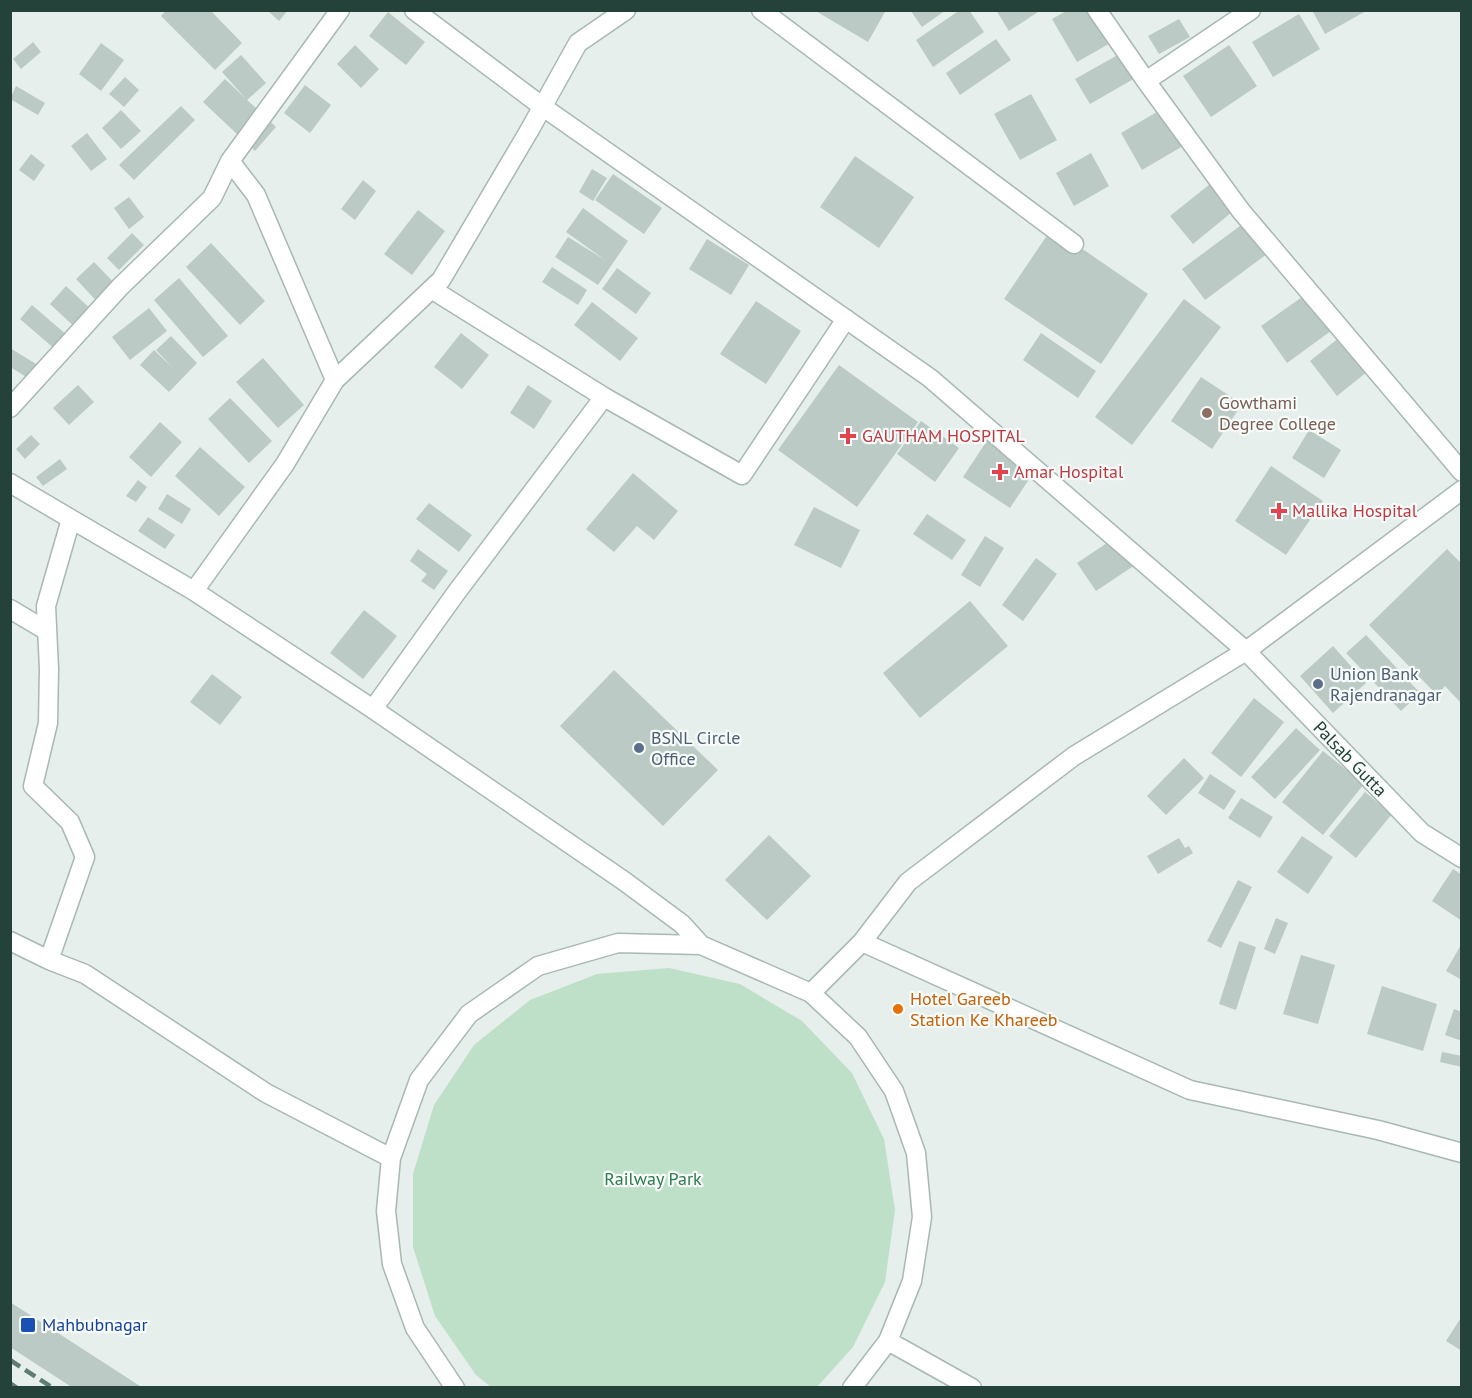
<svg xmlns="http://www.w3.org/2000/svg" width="1472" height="1398" viewBox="0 0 1472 1398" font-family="'PT Sans',sans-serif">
	<rect width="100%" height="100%" fill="#e6efeb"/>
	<path fill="#bfe0c8" d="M669,968l71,16 62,37 50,52 32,66 11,71 -10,72 -32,65 -36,40h-326l-15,-12 -41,-59 -22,-69v-73l21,-69 40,-60 56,-45 67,-26z"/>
	<path fill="#bbcac4" d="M166,10h44l32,33 -27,27 -54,-54z
		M267,10h21l-9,11z
		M814,10h72l-18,32z
		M910,10h36l-24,17z
		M960,10h9l15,22 -51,35 -17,-27z
		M996,10h45l-32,21z
		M1068,10h28l18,31 -37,21 -25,-43z
		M1312,10h56l-43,24z
		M388,12l37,30 -19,23 -37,-29z
		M1299,14l21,35 -47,28 -21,-35z
		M1179,19l11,18 -31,17 -11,-18z
		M996,39l15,21 -51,35 -14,-22z
		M33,42l8,10 -20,17 -8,-10z
		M101,43l23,17 -23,31 -22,-17z
		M355,45l24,24 -18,19 -24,-24z
		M1229,45l28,41 -46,31 -28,-41z
		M1123,52l14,25 -47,27 -15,-25z
		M241,55l25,28 -19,17 -25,-28z
		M125,77l14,13 -15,17 -15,-13z
		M225,79l51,48 -21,24 -52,-49z
		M305,85l26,20 -21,28 -26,-20z
		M16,86l29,17 -7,12 -28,-16z
		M1031,94l26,46 -37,20 -26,-46z
		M181,106l14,14 -61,60 -15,-15z
		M1167,106l21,37 -46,27 -21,-37z
		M121,110l20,21 -20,18 -19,-21z
		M87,133l20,26 -16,12 -20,-25z
		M1091,153l18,33 -35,20 -18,-33z
		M31,154l14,11 -11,16 -15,-11z
		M855,156l59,41 -35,51 -59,-41z
		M592,169l15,9 -14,23 -14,-9z
		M613,174l49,34 -18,26 -49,-34z
		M363,180l13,11 -21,29 -14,-11z
		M1215,180l22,28 -44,36 -23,-28z
		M129,197l15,20 -15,12 -15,-21z
		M583,208l45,33 -30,44 -43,-28 13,-20 37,23 -39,-28z
		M418,210l27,21 -33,44 -28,-21z
		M1248,220l23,31 -66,49 -23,-31z
		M1052,228l96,66 -47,70 -97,-65z
		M132,233l12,12 -25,25 -12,-12z
		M707,239l42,26 -18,30 -42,-26z
		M211,243l54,58 -25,24 -54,-58z
		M94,262l28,29 -19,17 -27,-29z
		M552,267l35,23 -9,15 -36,-23z
		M617,268l34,25 -15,21 -34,-25z
		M179,278l49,58 -25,21 -49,-57z
		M66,286l30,28 -16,18 -30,-28z
		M1309,292l26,36 -48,35 -26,-37z
		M1184,299l37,28 -89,118 -37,-28z
		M756,301l45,30 -35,53 -46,-30z
		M592,302l46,36 -18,23 -46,-36z
		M32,305l44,38 -12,14 -44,-38z
		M149,308l18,23 -37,29 -18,-23z
		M461,333l28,22 -27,34 -28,-22z
		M1041,333l55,38 -18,27 -55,-38z
		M1345,333l28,34 -36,29 -27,-35z
		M171,336l26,27 -28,29 -29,-27 14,-15 19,18 -17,-18z
		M10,348l26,16 -8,14 -18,-11z
		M263,358l41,47 -26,23 -42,-46z
		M839,365l79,57 -61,85 -79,-57z
		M1201,377l41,27 -30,45 -41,-28z
		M78,385l16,17 -25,23 -16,-17z
		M528,385l24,16 -18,28 -24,-16z
		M230,398l42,43 -23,22 -41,-44z
		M921,421l38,27 -24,34 -38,-28z
		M160,422l22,20 -31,35 -22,-20z
		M1309,430l32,20 -17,28 -32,-20z
		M31,435l9,9 -15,15 -9,-10z
		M990,436l47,31 -27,41 -47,-31z
		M200,447l45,40 -26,29 -44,-40z
		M60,459l7,10 -24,17 -7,-9z
		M1271,466l52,35 -37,54 -51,-34z
		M633,473l45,38 -24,29 -17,-14 -23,26 -28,-23z
		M138,480l9,7 -11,15 -10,-6z
		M167,494l24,15 -9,15 -24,-15z
		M429,503l43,32 -13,17 -43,-33z
		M814,507l46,23 -19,38 -47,-23z
		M927,514l39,26 -14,20 -39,-26z
		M148,517l27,18 -10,14 -27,-18z
		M985,536l19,12 -24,39 -19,-12z
		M1116,537l19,28 -39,26 -19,-28z
		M418,549l30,22 -14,19 -13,-9 6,-7 -17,-13z
		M1447,549l15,15v140l-17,-18 -8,9 -68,-70z
		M1036,558l21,16 -34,47 -21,-16z
		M970,601l38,45 -88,72 -37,-45z
		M364,610l33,26 -34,43 -33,-26z
		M1366,635l54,58 -19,18 -55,-58z
		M1333,646l33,37 -33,30 -33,-37z
		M614,670l104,100 -55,56 -103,-100z
		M212,674l30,23 -22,28 -30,-23z
		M1254,698l30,24 -43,55 -30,-24z
		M1296,728l24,22 -45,49 -24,-22z
		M1323,751l41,33 -41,51 -41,-33z
		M1184,758l20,20 -38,37 -19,-19z
		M1210,774l26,17 -12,19 -26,-17z
		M1365,792l27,22 -36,44 -27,-22z
		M1241,798l32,19 -13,21 -32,-20z
		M769,835l42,41 -44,44 -42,-40z
		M1302,836l31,21 -25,37 -31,-22z
		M1179,838l6,10 4,-2 4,7 -35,21 -11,-18z
		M1453,869l9,6v46l-30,-20z
		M1238,880l14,7 -31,61 -14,-7z
		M1276,918l12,5 -13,31 -11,-5z
		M1239,941l17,6 -20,63 -17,-6z
		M1462,943v37l-16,-9z
		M1301,955l34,10 -17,59 -35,-10z
		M1382,986l55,18 -14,47 -56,-17z
		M1454,1009l8,3v29l-17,-6z
		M1442,1052l20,4v11l-22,-5z
		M10,1302l133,86h-70l-63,-41z
		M1462,1316v35l-16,-10z"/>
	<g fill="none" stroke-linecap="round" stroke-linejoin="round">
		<g stroke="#a8b8b2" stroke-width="21">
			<path id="minor" d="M414,10l129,97
				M761,10l313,234
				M1097,10l49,71 95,130 221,261
				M1146,81l105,-71
				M230,161l110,-151
				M604,397l138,78 104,-156
				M10,408l110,-121 92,-89 18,-37 26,34 79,185
				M10,483l61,36
				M194,591l179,118 83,-116 148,-196 -171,-107
				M10,609l37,22
				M373,709l251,172 58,43 19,21
				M10,941l39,19
				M862,942l328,148 188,40 84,23
				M811,993l51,-51 46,-60 166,-126 172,-105 176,182 40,25
				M391,1158l-125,-65 -181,-119 -36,-14 36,-103 -15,-35 -37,-36 15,-63 1,-54 -3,-63 25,-87 123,72 91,-127 50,-84 106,-100 88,-149
				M888,1341l84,47
				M455,1388l-40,-60 -23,-64 -6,-53 5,-53 28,-78 50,-66 69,-48 80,-23 83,2 110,48 47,44 36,54 22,62 6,64 -10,64 -24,60 -36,47"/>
		</g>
		<g stroke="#a8b8b2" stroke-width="21">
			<path id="tertiary" d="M543,107l387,271 316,273 216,-161
				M529,131l49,-88 48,-33"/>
		</g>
		<use href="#minor" stroke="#fff" stroke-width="18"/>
		<use href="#tertiary" stroke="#fff" stroke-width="18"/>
		<path stroke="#5f7d75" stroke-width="4.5" stroke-dasharray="12 6" stroke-linecap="butt" d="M10,1360l43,28
			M10,1383l7,5"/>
	</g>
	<circle fill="#8d6e63" stroke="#f7fbf9" stroke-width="2" cx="1207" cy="413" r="6"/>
	<g fill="#e0444e" stroke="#f7fbf9" stroke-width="2">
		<path d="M845 427h6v6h6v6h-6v6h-6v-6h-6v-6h6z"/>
		<path d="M997 463h6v6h6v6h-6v6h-6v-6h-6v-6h6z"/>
		<path d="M1276 502h6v6h6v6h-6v6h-6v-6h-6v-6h6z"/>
	</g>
	<g fill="#5c6f8a" stroke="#f7fbf9" stroke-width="2">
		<circle cx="1318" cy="684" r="6"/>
		<circle cx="639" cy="748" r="6"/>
	</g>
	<circle fill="#e8710a" stroke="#f7fbf9" stroke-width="2" cx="898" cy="1009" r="6"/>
	<rect fill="#1a4fb4" stroke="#f7fbf9" stroke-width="2" x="20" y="1317" width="16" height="16" rx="3"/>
	<g text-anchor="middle" stroke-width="4.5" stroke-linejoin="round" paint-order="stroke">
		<g font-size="18" fill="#785e54" stroke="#f7fbf9" text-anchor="start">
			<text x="1219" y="409">Gowthami<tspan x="1219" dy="21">Degree College</tspan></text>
		</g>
		<g font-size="18" fill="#be3a42" stroke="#f7fbf9" text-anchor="start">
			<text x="862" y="442">GAUTHAM HOSPITAL</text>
			<text x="1014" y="478">Amar Hospital</text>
			<text x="1292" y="517">Mallika Hospital</text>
		</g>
		<g font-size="18" fill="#4e5e75" stroke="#f7fbf9" text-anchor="start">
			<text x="1330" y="680">Union Bank<tspan x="1330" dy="21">Rajendranagar</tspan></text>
			<text x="651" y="744">BSNL Circle<tspan x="651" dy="21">Office</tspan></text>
		</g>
		<g font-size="18" fill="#24423a" stroke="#f7fbf9">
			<text transform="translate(1350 759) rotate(46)" y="6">Palsab Gutta</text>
		</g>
		<g font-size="18" fill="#c56008" stroke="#f7fbf9" text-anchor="start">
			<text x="910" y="1005">Hotel Gareeb<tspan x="910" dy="21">Station Ke Khareeb</tspan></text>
		</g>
		<g font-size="18" fill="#2d7a4b" stroke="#f7fbf9">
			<text x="653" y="1185">Railway Park</text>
		</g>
		<g font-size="18" fill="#164399" stroke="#f7fbf9" text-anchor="start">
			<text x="42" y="1331">Mahbubnagar</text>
		</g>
	</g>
	<rect width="1472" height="1398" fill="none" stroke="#24423a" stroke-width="24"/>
</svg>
